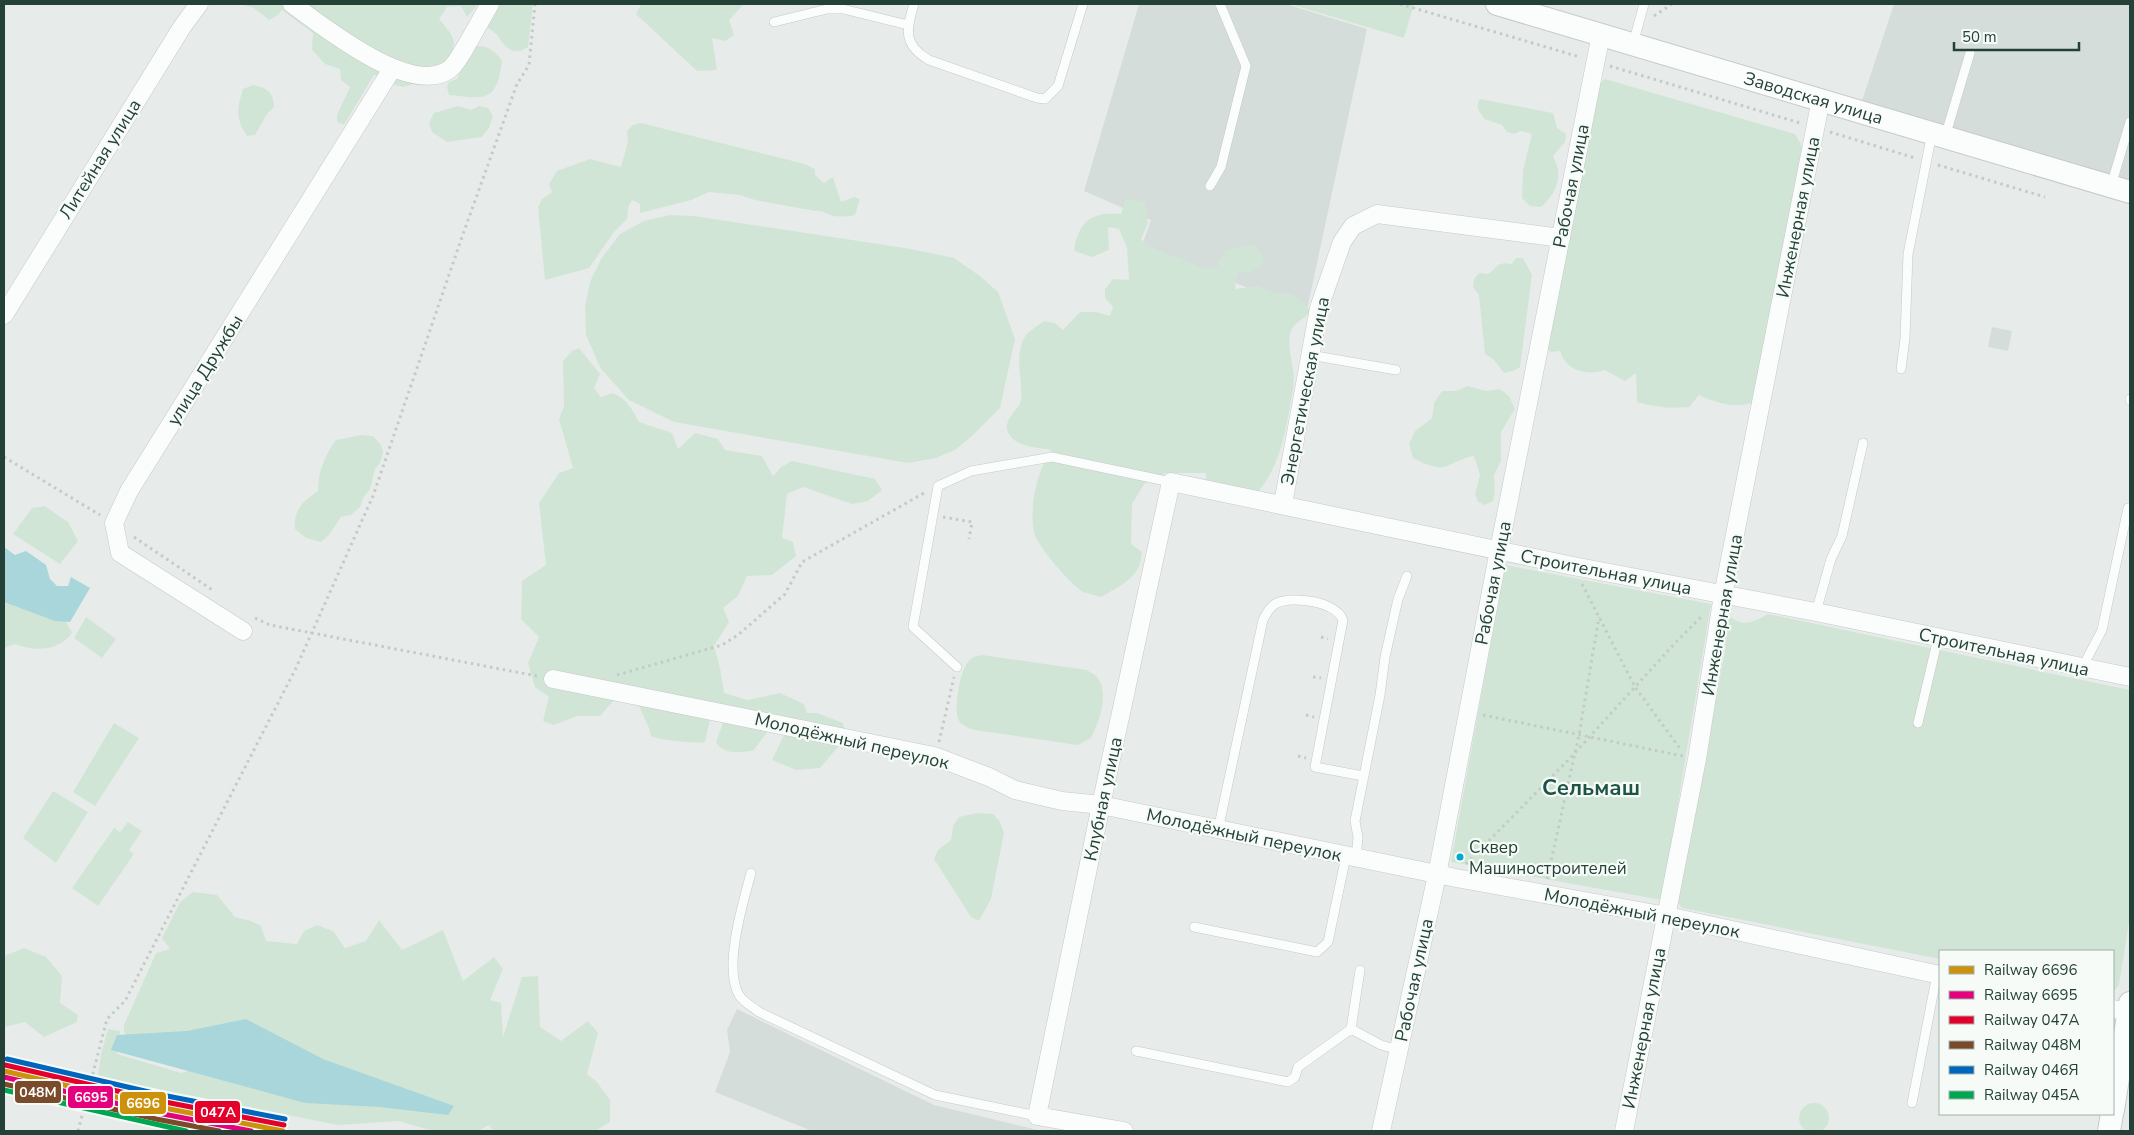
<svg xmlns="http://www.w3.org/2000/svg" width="2134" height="1135" viewBox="0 0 2134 1135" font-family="'Nunito Sans',sans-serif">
	<rect width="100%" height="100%" fill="#e7ecea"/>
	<path fill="#d5ddda" d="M1139,4h147l81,25 -60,281 -166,-62 10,-28 -67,-29z
		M1894,4h236v179l-268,-82z
		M1992,327l20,4 -4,20 -20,-4z
		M737,1009l197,96 108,26h-230l-97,-39 15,-40 -3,-22z"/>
	<path fill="#d1e5d6" d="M240,4h238l-11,13 -6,-11 -14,1 -8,12c17,20 20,23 6,46 -19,2 -23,1 -32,19l-10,3 -8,-2 -4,-7 -17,-3 -30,50 -7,-3v-7l13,-28 -9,-7 -1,-11 -15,-5 -13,-14 1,-17 -31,-23 -4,5 -9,5 -15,-12z
		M493,4h40l-5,43c-15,10 -23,0 -30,-11 -3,-4 -10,-7 -13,-11z
		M641,4h103l-15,16 5,15 -9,6 -13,-3 5,32 -20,1 -61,-57z
		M1290,4h124l-10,34z
		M477,46c12,0 19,6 25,15 -5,42 -17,38 -53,34l-2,-8 2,-5 8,-3c7,-12 7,-25 20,-33z
		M1605,79l190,55 8,14 -49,254c-19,7 -38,1 -55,-7l-10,12c-18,2 -35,0 -52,-5l-1,-29 -11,8 -20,-11c-19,6 -39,1 -45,-19l-9,1 -5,-4 51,-262z
		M253,85c14,2 21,8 21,22l-7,7 -12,21 -8,1c-12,-18 -10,-27 -4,-47z
		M1480,99l73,14 4,15 9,6 -1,8 -12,14c11,19 4,37 -12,51l-11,-1 -8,-8 1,-28 9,-36 -11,-3 -7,3 -7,-2 -5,-7 -18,-6c-4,-7 -10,-12 -4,-20z
		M458,106l13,4 8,-4 9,2 5,8 -4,12 -7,9 -35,5 -15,-10 -3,-9 5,-10z
		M641,123l164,41 10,5v6l9,8 9,-6 8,25 13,-5 6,2 -5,16c-8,2 -17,2 -25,0 -6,-2 -8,-5 -15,-4l-60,-11 -16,-5 -30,-3 -18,8 -51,13v-9l-8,-4 -4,8 -1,11 -13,13 -25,36 -44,12 -7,-73 4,-8 10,-7 -3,-8 8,-13 33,-12 31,8 7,-25 -1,-11 6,-6z
		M1126,198l19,5 3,20 -7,16 7,7 55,22 15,-1 1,-7 8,-10 26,-6 11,14 -4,8 -12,8 -8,-3 -4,7 -1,11 23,-3 18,8c16,-4 24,6 35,17 -5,7 -16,11 -19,18 -7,15 2,35 2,50 0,9 -3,18 -4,27 -6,35 -13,68 -39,94l-45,-15v-12h-40l-22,11 -12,20 -1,40 11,8c-1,25 -20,33 -41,45 -5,-2 -13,-3 -18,-5 -13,-8 -46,-46 -49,-60 -5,-28 3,-59 17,-82 -12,-2 -32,-3 -40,-13 -13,-15 8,-26 10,-37 2,-21 -8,-46 5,-65 4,-5 13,-10 18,-14l11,2 8,7 17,-18h16l14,4 3,-9 -8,-9v-9l8,-10 16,1 -2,-32 -8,-19 -11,-2 1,23 -17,7 -18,-6c4,-29 18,-40 47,-37z
		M670,215l24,1 217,33 43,9 26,18 18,16 17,47 -15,69 -28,28 -17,14 -19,8 -28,5 -234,-41 -45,-22 -28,-31 -15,-34 -1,-28 5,-25 11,-23 19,-25 24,-13z
		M1516,258h7l9,17 -12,92 -7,4 -9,2 -11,-14 -8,-5 -6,-59 -6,-8 1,-8 5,-6 9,1c10,-6 8,-13 24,-10z
		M579,348l21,26 -6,14 7,9 12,-4c14,6 19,16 26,29l33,11 6,16 17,-16 23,6 7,11 37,6 11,20 8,-9 11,-6 83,18 7,11 -14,11 -16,3 -49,-17 -16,7 -5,44 11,4 3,14 -24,19 -25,1 -9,20 -15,12 6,14 -15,24 6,22 4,25 24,7 32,-7 24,11 3,9h10l26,10 2,7 -8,18 -17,20 -24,2 -24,-10 12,-25 -15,-5 -16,21c-14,1 -28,5 -37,-9l7,-19 -13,-4 -5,23c-8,2 -46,-2 -54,-6l-2,-8 -10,-22 -25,-6 -14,16h-23l-23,9 -11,-4 6,-24 -14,-10 -7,-24 11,-26 -18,-18 1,-38 24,-16 -7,-62 20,-30 14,-5 -14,-49 5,-13 -1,-45 9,-10z
		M1468,386l18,5 14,-2 9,7 6,13 -14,23v29l-7,14 1,17 -2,9 -8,4 -7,-3 -3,-8 5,-19 -6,-19c-11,2 -17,6 -27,10 -11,4 -24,-3 -34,-8l-4,-14 6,-13 17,-13 2,-15 8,-12h14z
		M361,435l12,1 8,9 2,8 -3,10 -5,6 -5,20 -7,9 -3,9 -9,8 -10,2 -12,18 -8,7 -15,-4 -11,-9c-2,-19 8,-28 23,-38 0,-18 7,-37 18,-51z
		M45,506l23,16 10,19 -18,23 -47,-30 19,-26z
		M1505,565l206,39 -49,296 -211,-38z
		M4,586l60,32 8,15c-13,18 -37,19 -57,11l-11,4z
		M1768,614l362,76v226l-11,69 -6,7v-41h-173v8l-258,-51 -3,-4v-6l47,-252 -6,-5 3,-21 8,-3c13,11 24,4 37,-3z
		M86,617l30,22 -14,19 -28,-20z
		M982,655l105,15c4,3 10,5 12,10 10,15 -1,44 -8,58l-13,7 -104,-15c-5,-2 -11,-4 -14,-8 -8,-9 0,-51 8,-60 4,-5 8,-6 14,-7z
		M114,723l25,15 -44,68 -22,-14z
		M53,791l35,21 -32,51 -33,-25z
		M977,813l16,1 7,8 4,11 -13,66 -12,22 -8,-4 -37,-58 4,-9 13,-10 2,-14 6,-9z
		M128,822l14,9 -13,19 5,4 -36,52 -26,-18 42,-60 6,4z
		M193,892l24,3 18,22 16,4 10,5 5,15 31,3 7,-13 13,-6 16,6 12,17 21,-7 13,-21 23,30 41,-20 20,51 31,-24 9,12 -13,31 11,3 2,34 19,-60 16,-1 2,51 21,14 27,-20 10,12 -11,41 10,8 13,18v22l-15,9h-102l-4,-6 -11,6h-45l-34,-10 -61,4 -240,-48 3,-23 7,-25 12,2 -3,23 64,19 33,-9 -86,-26 -4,-6v-7l32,-72 14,-4 -8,-11 18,-36z
		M24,948l22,9 16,19 -2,27 18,12 -1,7 -33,15 -19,-15 -21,5v-71z
		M1799 1118a15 15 0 1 1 30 0a15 15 0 1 1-30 0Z"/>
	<path fill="#a9d6da" d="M4,547l11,8 11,-4 20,14 4,14 7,7h11l3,-9 19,11 -20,34 -15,-1 -51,-19z
		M246,1019l77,40 131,47 -6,9 -68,-8 -75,-4 -194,-53 6,-15 70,-4z"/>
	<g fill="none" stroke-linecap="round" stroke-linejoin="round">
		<g stroke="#c4c9c7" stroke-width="10">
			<path id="service" d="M914,4c-8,26 -11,41 15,56l108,38 8,1 13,-13 25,-82
				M774,22l53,-13h16l65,16
				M1633,44l11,-40
				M1945,137l25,-84
				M1210,186l11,-19 25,-101 -26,-62
				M2111,186l19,-64
				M1310,355l86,15
				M1901,369l4,-31 3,-84 24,-121
				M2130,400v-1
				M1816,612l15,-53 11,-23 21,-93
				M957,667l-44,-40 25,-141 33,-15 81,-14 119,25
				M2082,668l20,-38 26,-122
				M1918,723l20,-85
				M1218,830l45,-210c3,-6 6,-12 12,-16 16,-9 61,-3 68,16l-28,147 48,9
				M1356,858l2,-21 -3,-16 25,-126 5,-38 13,-58 9,-23
				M751,873c-8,30 -28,94 -12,122 4,7 14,12 20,17l176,83 102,21
				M1194,927l123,25 11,-10 18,-86
				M1360,970l-9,59 30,16 18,5
				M1136,1051l152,31 7,-5 3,-10 53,-38
				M1912,1103l25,-129"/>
		</g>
		<g stroke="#c4c9c7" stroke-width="19">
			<path id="minor" d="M292,4c32,23 120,94 158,65 9,-7 32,-52 40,-65
				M4,315l178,-288 17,-23
				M1283,504l36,-196 23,-66 11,-16 24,-12 184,24
				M243,631l-123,-78 -6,-30 15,-32 263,-422
				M553,679l381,77 55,21 26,13 47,11 39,4 355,73 211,38 273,59
				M2113,1009l16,3
				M1124,1131l-87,-15 64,-311 70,-323 402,84 243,46 314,65
				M1381,1131l56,-256 62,-325 102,-516
				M1624,1131l73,-372 26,-164 98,-496"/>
		</g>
		<g stroke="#c4c9c7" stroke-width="24">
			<g id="tertiary">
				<path id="s1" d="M1497,4l633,188"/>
				<path d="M2113,1110l17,-107"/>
				<path d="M2109,1131l3,-17"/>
			</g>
		</g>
		<path stroke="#c3cbc7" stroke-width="3" stroke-dasharray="2.5 4" stroke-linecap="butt" d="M1400,4l180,53
			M1654,16l18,-12
			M1610,66l190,57
			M1830,132l85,26
			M1938,165l107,32
			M4,457l96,58
			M943,517l29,5 -3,17
			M134,537l80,54
			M1582,584l53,103 46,63
			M255,618l15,7 267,51
			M1321,637l7,2
			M617,675l105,-30 16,-10 47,-41 17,-32 122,-69
			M1313,677l8,1
			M1306,715l8,2
			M1483,715l200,41
			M939,742l15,-65
			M1298,756l8,2
			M1466,864l108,-110 102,-112 27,-27
			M1547,879l32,-144 20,-118
			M78,1131l29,-112 18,-18 171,-333 77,-172 89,-259 55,-153 12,-19 6,-61"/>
		<use href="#service" stroke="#fbfcfc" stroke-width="9"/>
		<use href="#minor" stroke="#fbfcfc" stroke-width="18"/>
		<use href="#tertiary" stroke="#fbfcfc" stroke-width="22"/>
		<g stroke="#f6fbf8" stroke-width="9">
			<path id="rail-1" d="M4,1071l155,36 124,24"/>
		</g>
		<g stroke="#f6fbf8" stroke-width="9">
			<path id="rail-2" d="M4,1077l154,36 93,18"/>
		</g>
		<g stroke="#f6fbf8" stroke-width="9">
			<path id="rail-3" d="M5,1065l155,36 124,24"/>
		</g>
		<g stroke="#f6fbf8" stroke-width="9">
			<path id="rail-4" d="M4,1084l152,35 63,12"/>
		</g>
		<g stroke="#f6fbf8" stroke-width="9">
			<path id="rail-5" d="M7,1059l155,36 123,24"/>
		</g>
		<g stroke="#f6fbf8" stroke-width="9">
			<path id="rail-6" d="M4,1090l182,41"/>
		</g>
		<use href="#rail-1" stroke="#cd920b" stroke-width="5"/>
		<use href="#rail-2" stroke="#e5007d" stroke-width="5"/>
		<use href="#rail-3" stroke="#e4002b" stroke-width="5"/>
		<use href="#rail-4" stroke="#7a4b2a" stroke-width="5"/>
		<use href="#rail-5" stroke="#0065bd" stroke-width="5"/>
		<use href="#rail-6" stroke="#00a651" stroke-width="5"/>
	</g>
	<circle fill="#00a9ce" stroke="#f6fbf8" stroke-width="2" cx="1460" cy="857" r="4.5"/>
	<g text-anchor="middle" stroke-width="4.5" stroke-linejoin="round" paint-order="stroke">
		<g font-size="17" fill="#244137" stroke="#f6fbf8" text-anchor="start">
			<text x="1469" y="853">Сквер<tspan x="1469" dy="21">Машиностроителей</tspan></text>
		</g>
		<g font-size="18" fill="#244137" stroke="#f6fbf8">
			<text dy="6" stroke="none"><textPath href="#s1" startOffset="330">Заводская улица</textPath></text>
			<text transform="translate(100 159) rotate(-58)" y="6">Литейная улица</text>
			<text transform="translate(1571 186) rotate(-79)" y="6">Рабочая улица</text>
			<text transform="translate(1798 217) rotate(-79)" y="6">Инженерная улица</text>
			<text transform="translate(205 370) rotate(-58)" y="6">улица Дружбы</text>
			<text transform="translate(1305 391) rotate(-79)" y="6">Энергетическая улица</text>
			<text transform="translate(1606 572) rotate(11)" y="6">Строительная улица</text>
			<text transform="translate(1493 583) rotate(-79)" y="6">Рабочая улица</text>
			<text transform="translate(1722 615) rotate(-80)" y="6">Инженерная улица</text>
			<text transform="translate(2004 652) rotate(12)" y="6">Строительная улица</text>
			<text transform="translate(852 741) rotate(13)" y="6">Молодёжный переулок</text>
			<text transform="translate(1103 799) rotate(-78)" y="6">Клубная улица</text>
			<text transform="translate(1244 835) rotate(12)" y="6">Молодёжный переулок</text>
			<text transform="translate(1642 913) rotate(11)" y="6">Молодёжный переулок</text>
			<text transform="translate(1414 980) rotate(-78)" y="6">Рабочая улица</text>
			<text transform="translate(1644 1028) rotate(-79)" y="6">Инженерная улица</text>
		</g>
		<g font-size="22" font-weight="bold" fill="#1f5444" stroke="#f6fbf8">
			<text x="1591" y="795">Сельмаш</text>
		</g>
	</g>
	<g stroke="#f6fbf8" stroke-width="2">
		<rect x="14" y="1080" width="48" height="24" rx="5" fill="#7a4b2a"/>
		<rect x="67" y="1085" width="47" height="24" rx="5" fill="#e5007d"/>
		<rect x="119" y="1091" width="48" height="24" rx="5" fill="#cd920b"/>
		<rect x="194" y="1100" width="47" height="24" rx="5" fill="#e4002b"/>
	</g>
	<g font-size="14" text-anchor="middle" font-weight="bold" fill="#fff">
		<text x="38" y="1097">048М</text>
		<text x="91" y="1102">6695</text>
		<text x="143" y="1108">6696</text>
		<text x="218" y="1117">047А</text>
	</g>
	<rect width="2134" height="1135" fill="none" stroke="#244137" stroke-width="10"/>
	<rect x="1939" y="950" width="175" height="165" fill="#f6fbf8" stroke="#a2b1ab"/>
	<rect x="1949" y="966" width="25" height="8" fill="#cd920b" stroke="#a2b1ab"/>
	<text x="1984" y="975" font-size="15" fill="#244137">Railway 6696</text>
	<rect x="1949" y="991" width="25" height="8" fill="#e5007d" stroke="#a2b1ab"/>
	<text x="1984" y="1000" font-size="15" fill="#244137">Railway 6695</text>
	<rect x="1949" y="1016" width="25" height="8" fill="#e4002b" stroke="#a2b1ab"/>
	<text x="1984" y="1025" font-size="15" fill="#244137">Railway 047А</text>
	<rect x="1949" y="1041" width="25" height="8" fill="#7a4b2a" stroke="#a2b1ab"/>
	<text x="1984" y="1050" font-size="15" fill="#244137">Railway 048М</text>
	<rect x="1949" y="1066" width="25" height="8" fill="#0065bd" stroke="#a2b1ab"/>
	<text x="1984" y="1075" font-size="15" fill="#244137">Railway 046Я</text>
	<rect x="1949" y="1091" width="25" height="8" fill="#00a651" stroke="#a2b1ab"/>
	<text x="1984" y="1100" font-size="15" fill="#244137">Railway 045А</text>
	<path d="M1954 42v8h125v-8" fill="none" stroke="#244137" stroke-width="2.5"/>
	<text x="1962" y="42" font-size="15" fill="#244137" stroke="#f6fbf8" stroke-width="4" paint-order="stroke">50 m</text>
</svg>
